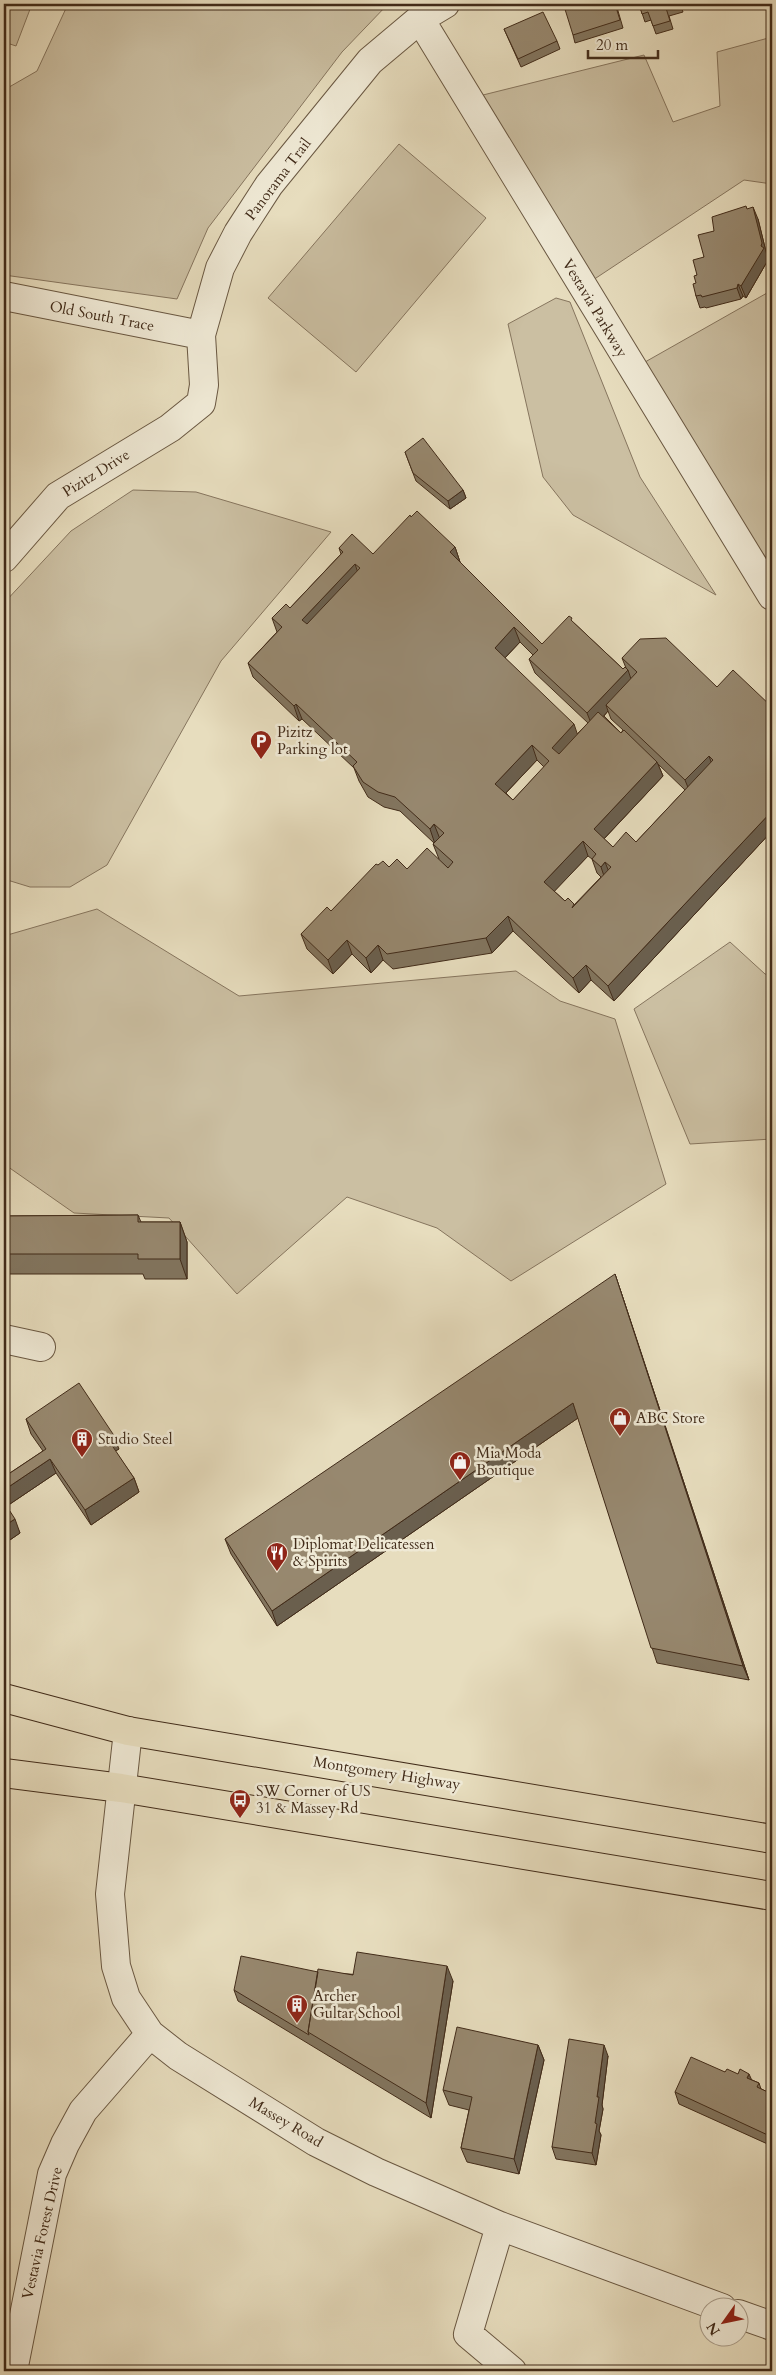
<svg xmlns="http://www.w3.org/2000/svg" width="776" height="2375" viewBox="0 0 776 2375" font-family="Cardo,serif">
	<rect width="100%" height="100%" fill="#e7ddbe"/>
	<filter id="stains"><feTurbulence type="fractalNoise" baseFrequency=".004" numOctaves="4"/><feColorMatrix values="0 0 0 0 .2 0 0 0 0 .09 0 0 0 0 .02 0 0 0 .5 -.17"/></filter>
	<radialGradient id="worn" r=".72"><stop offset=".6" stop-color="#630" stop-opacity="0"/><stop offset="1" stop-color="#630" stop-opacity=".3"/></radialGradient>
	<path fill="#cbbfa2" stroke="#86755e" d="M4,4h28l-16,42 -12,-4z
		M68,4h320l-46,48 -134,176 -31,71 -173,-24v-185l33,-19z
		M772,37v147l-28,-4 -151,100 -110,-185 161,-40 29,67 47,-16 -3,-54z
		M399,144l87,74 -130,154 -88,-74z
		M772,286v280l-46,-64 -88,-136 129,-73z
		M556,298l14,4 70,175 76,118 -143,-80 -30,-38 -35,-153z
		M133,490l63,2 135,40 -110,129 -114,204 -37,22h-40l-26,-8v-276l67,-72z
		M97,909l142,87 277,-25 44,30 55,18 51,165 -155,97 -74,-53 -90,-31 -110,97 -68,-76 -95,-5 -70,-49v-228z
		M730,942l35,32 7,2v163l-82,5 -56,-135z"/>
	<g fill="none" stroke-linecap="round" stroke-linejoin="round">
		<g stroke="#6a5842" stroke-width="30">
			<path id="minor" d="M420,19l352,577
				M4,296l197,39
				M4,558l54,-62 112,-68 31,-25 3,-18 -3,-50 19,-67 18,-35 31,-48 101,-124 50,-42 25,-15
				M4,1339l37,8
				M128,1731l-18,163 6,72 10,32 24,36 28,22 138,86 60,30 124,54 222,82
				M500,2226l-32,108 44,37
				M738,2314l34,12
				M13,2371l39,-197 13,-30 18,-33 67,-77"/>
		</g>
		<g stroke="#412b19" stroke-width="30">
			<path id="major" d="M4,1698l124,33 644,108
				M4,1773l117,15 651,108"/>
		</g>
		<use href="#minor" stroke="#efe9d5" stroke-width="28"/>
		<use href="#major" stroke="#e7ddbe" stroke-width="28"/>
	</g>
	<path fill="#82755f" stroke="#412b19" fill-rule="evenodd" d="M616,4l7,24 -48,15 -2,-8z
		M639,4h41l3,8 -14,4 4,13 -17,5 -5,-14 -6,2z
		M702,4h22l-20,5z
		M504,29l53,12 3,8 -39,18z
		M747,209l11,10 10,41 -22,38 -3,-2 -2,3 -35,9 -1,-1 -5,1 -4,-12 1,-21 17,-44z
		M405,452l58,38 3,8 -16,11 -34,-28z
		M455,547l5,15 82,82 32,-21 49,46 3,-1 -4,-10 95,29 55,20v124l-158,170 -23,-21 -12,13 -66,-62 -21,22 -99,16 -10,-9 -12,13 -19,-19 -19,20 -26,-25 -6,-15 30,-23 47,-46 29,4 32,-10 -6,-15 1,-1 -34,-32 -16,-4 -16,-10 -9,-16 -5,-13 -52,-49 -3,2 -46,-44 -5,-14 29,-31 -5,-14 18,-10 51,-54 -2,-6 34,6zM520,642l13,13 -4,4 6,14 53,50 -11,11 -72,-76zM608,711l3,8 12,11 -2,3 -17,-17zM537,760l7,7 -31,33 -7,-7zM658,764l27,26 -49,52 -23,5 -9,-8 59,-63zM588,856l4,3 5,14 4,4 -27,28v-1l-9,-3 -11,-10z
		M138,1215l3,7h39l7,20v37h-42l-2,-5h-139v-58z
		M620,1289l129,391 -92,-17 -79,-245 -301,208 -46,-72 -6,-15z
		M26,1419l93,30 -4,2 19,27 5,14 -48,33 -35,-52 -49,33 13,27 -16,11v-67l39,-26 -12,-17z
		M318,1972l135,9 -22,137 -193,-117 -4,-11z
		M538,2045l6,15 -25,114 -52,-12 -6,-14 8,-38 -20,-5 -6,-15z
		M608,2056l-6,49 1,4 -4,22 2,4 -5,30 -40,-6 -4,-12z
		M725,2072l27,8 7,3 2,6 11,5v52l-93,-42 -4,-12z"/>
	<path fill="#6a5f4e" stroke="#412b19" d="M753,207l5,12 10,41 -22,38 -5,-12 20,-40z
		M738,284l5,12 -2,3 -4,-11z
		M463,490l3,8 -16,11 -2,-8z
		M455,547l5,15 -4,5 -6,-15z
		M355,564l5,15 -52,56 -6,-15z
		M514,627l6,15 -20,21 -5,-15z
		M628,670l5,15 -27,20 2,6 -15,17 -6,-15z
		M296,704l6,15 -3,2 -5,-15z
		M574,724l5,15 -21,24 -6,-15z
		M532,745l5,15 -36,38 -6,-14z
		M709,756l5,14 -23,25 -6,-15z
		M657,762l6,14 -64,68 -5,-15z
		M772,811v20l-158,170 -6,-15z
		M434,824l6,15 -5,5 -5,-15z
		M583,841l5,15 -38,40 -6,-14z
		M605,862l6,15 -5,5 -5,-15z
		M508,916l5,15 -21,22 -6,-15z
		M347,940l5,14 -19,20 -5,-14z
		M378,945l5,15 -12,13 -5,-15z
		M586,965l5,15 -12,13 -6,-15z
		M180,1222l7,20v37l-7,-20z
		M615,1274l5,15 129,391 -6,-14z
		M573,1403l5,15 -301,208 -5,-15z
		M113,1434l6,15 -7,4 -5,-15z
		M50,1459l6,14 -52,35v-18z
		M134,1478l5,14 -48,33 -6,-15z
		M15,1519l5,14 -16,11v-18z
		M447,1966l6,15 -22,137 -5,-15z
		M538,2045l6,15 -25,114 -5,-15z
		M604,2045l4,11 -6,49 1,4 -4,22 2,4 -5,30 -4,-12 5,-56z
		M749,2074l5,11 -7,-7z"/>
	<path fill="#97886f" stroke="#412b19" fill-rule="evenodd" d="M570,4h45l5,16 -47,15 -9,-29z
		M639,4h40l-13,4 4,13 -17,5 -5,-14 -6,2z
		M543,12l14,29 -39,18 -14,-30z
		M746,206l1,3 6,-2 9,36 -1,3 3,2 -23,38 -3,-2 -1,4 -35,9 -1,-2 -5,1 -3,-12 3,-1 -2,-7 3,-1 -4,-15 11,-3 -6,-22 16,-4 -2,-14z
		M423,438l40,52 -15,11 -35,-28 -8,-21z
		M417,511l38,36 -5,5 92,92 27,-28 3,2 -1,2 52,49 2,-2 3,3 -41,43 -58,-54 9,-9 -24,-23 -19,21 79,76 -22,24 7,6 39,-42 23,21 3,-3 33,32 -63,67 19,18 13,-15 10,10 77,-82 -4,-4 -24,24 -79,-75 31,-33 -15,-14 18,-19 26,-1 51,49 16,-17 39,37v104l-164,175 -22,-21 -13,13 -65,-62 -22,22 -99,16 -9,-9 -12,13 -19,-18 -19,20 -27,-26 26,-27 4,4 45,-47 2,1 5,-4 6,6 8,-8 10,10 20,-21 21,20 5,-6 -20,-18 11,-11 -10,-9 -4,5 -35,-32 -17,-5 -15,-10 -10,-16 4,-4 -61,-58 -2,2 -46,-43 34,-36 -10,-9 14,-14 4,4 53,-56 -4,-4 13,-14 21,20 37,-39 1,2zM355,564l5,4 -53,56 -5,-4zM532,745l17,16 -36,39 -18,-16zM583,841l13,13 -4,5 9,8 4,-5 6,5 -39,41 2,-4 -6,-6 -3,3 -21,-19z
		M138,1215v7h42v37h-42v-5h-134v-38z
		M615,1274l128,392 -92,-18 -78,-245 -301,208 -47,-72z
		M79,1383l34,51 -6,4 27,40 -49,32 -35,-51 -46,31v-13l42,-28 -20,-30z
		M4,1502l11,17 -11,7z
		M357,1952l90,14 -21,137 -118,-71 10,-63 35,6z
		M241,1956l77,16 -10,60 1,3 -75,-45z
		M457,2027l81,18 -24,114 -53,-11 11,-51 -29,-7z
		M569,2039l35,6 -7,52h2l-4,26 2,1 -5,29 -40,-6z
		M691,2057l34,15 2,-3 11,5 2,-5 9,5 -2,4 12,5 -2,4 15,7v43l-97,-45z"/>
	<defs>
		<g id="parking-pin" transform="scale(1.125)"><path d="M0 17L-7.5 6A9.5 9.5 0 1 1 7.5 6Z" fill="#8f2418" stroke="#efe9d5"/><path d="M-3.5-5.5H1a3.5 3.5 0 0 1 0 7H-1V5.5H-3.5ZM-1-3.4V-.6H.8a1.4 1.4 0 0 0 0-2.8Z" fill="#fff"/></g>
		<g id="shop-pin" transform="scale(1.125)"><path d="M0 17L-7.5 6A9.5 9.5 0 1 1 7.5 6Z" fill="#8f2418" stroke="#efe9d5"/><path d="M-5-2.5h2.3a2.7 3.5 0 0 1 5.4 0H5L5.5 6h-11ZM-1.5-2.5h3a1.5 2.3 0 0 0-3 0Z" fill="#fff"/></g>
		<g id="building-pin" transform="scale(1.125)"><path d="M0 17L-7.5 6A9.5 9.5 0 1 1 7.5 6Z" fill="#8f2418" stroke="#efe9d5"/><path d="M-4-6H4V6H1V3H-1V6H-4ZM-2.5-4.3h1.7v1.8h-1.7ZM.8-4.3h1.7v1.8H.8ZM-2.5-1h1.7V.8h-1.7ZM.8-1h1.7V.8H.8Z" fill="#fff"/></g>
		<g id="restaurant-pin" transform="scale(1.125)"><path d="M0 17L-7.5 6A9.5 9.5 0 1 1 7.5 6Z" fill="#8f2418" stroke="#efe9d5"/><path d="M-5-6h1v4h1v-4h1v4h1v-4h1v5L-1.5 .5V6h-2V.5L-5-1ZM5-6V6H3V1.5H1.5Q1.5-4 5-6Z" fill="#fff"/></g>
		<g id="bus-pin" transform="scale(1.125)"><path d="M0 17L-7.5 6A9.5 9.5 0 1 1 7.5 6Z" fill="#8f2418" stroke="#efe9d5"/><path d="M-5-6H5V4H4V6H2V4H-2V6H-4V4H-5ZM-3.5-4V0h7V-4ZM-3.5 1.2v1.5H-2V1.2ZM2 1.2v1.5H3.5V1.2Z" fill="#fff"/></g>
	</defs>
	<g fill-rule="evenodd">
		<use href="#parking-pin" x="261" y="741"/>
		<use href="#shop-pin" x="620" y="1418"/>
		<use href="#building-pin" x="82" y="1439"/>
		<use href="#shop-pin" x="460" y="1462"/>
		<use href="#restaurant-pin" x="277" y="1553"/>
		<use href="#bus-pin" x="240" y="1800"/>
		<use href="#building-pin" x="297" y="2005"/>
	</g>
	<g text-anchor="middle" stroke-width="5" stroke-linejoin="round" paint-order="stroke">
		<g font-size="15" fill="#412b19" stroke="#efe9d5">
			<text transform="translate(278 179) rotate(-53)" y="5">Panorama Trail</text>
			<text transform="translate(595 308) rotate(59)" y="5">Vestavia Parkway</text>
			<text transform="translate(102 316) rotate(11)" y="5">Old South Trace</text>
			<text transform="translate(96 473) rotate(-32)" y="5">Pizitz Drive</text>
			<text transform="translate(387 1773) rotate(9)" y="5">Montgomery Highway</text>
			<text transform="translate(286 2122) rotate(31)" y="5">Massey Road</text>
			<text transform="translate(42 2233) rotate(-77)" y="5">Vestavia Forest Drive</text>
		</g>
		<g font-size="15" fill="#412b19" stroke="#efe9d5" text-anchor="start">
			<text x="277" y="737">Pizitz<tspan x="277" dy="17">Parking lot</tspan></text>
			<text x="636" y="1423">ABC Store</text>
			<text x="98" y="1444">Studio Steel</text>
			<text x="476" y="1458">Mia Moda<tspan x="476" dy="17">Boutique</tspan></text>
			<text x="293" y="1549">Diplomat Delicatessen<tspan x="293" dy="17">&amp; Spirits</tspan></text>
			<text x="256" y="1796">SW Corner of US<tspan x="256" dy="17">31 &amp; Massey Rd</tspan></text>
			<text x="313" y="2001">Archer<tspan x="313" dy="17">Gultar School</tspan></text>
		</g>
	</g>
	<rect width="776" height="2375" fill="none" stroke="#e7ddbe" stroke-width="20"/>
	<rect x="5" y="5" width="766" height="2365" fill="none" stroke="#412b19" stroke-width="2.5"/>
	<rect x="10" y="10" width="756" height="2355" fill="none" stroke="#412b19"/>
	<g transform="translate(724 2322) rotate(237)"><circle r="24" fill="#efe9d5" stroke="#a99d8a"/>
	<path d="M0-4L9 19L0 12L-9 19Z" fill="#8f2418"/>
	<text y="-8" font-size="14" font-weight="bold" text-anchor="middle" fill="#412b19">N</text>
	</g>
	<path d="M588 50v8h70v-8" fill="none" stroke="#412b19" stroke-width="2.5"/>
	<text x="596" y="50" font-size="15" fill="#412b19" stroke="#efe9d5" stroke-width="4" paint-order="stroke">20 m</text>
	<rect width="100%" height="100%" filter="url(#stains)"/>
	<rect width="100%" height="100%" fill="url(#worn)"/>
</svg>
